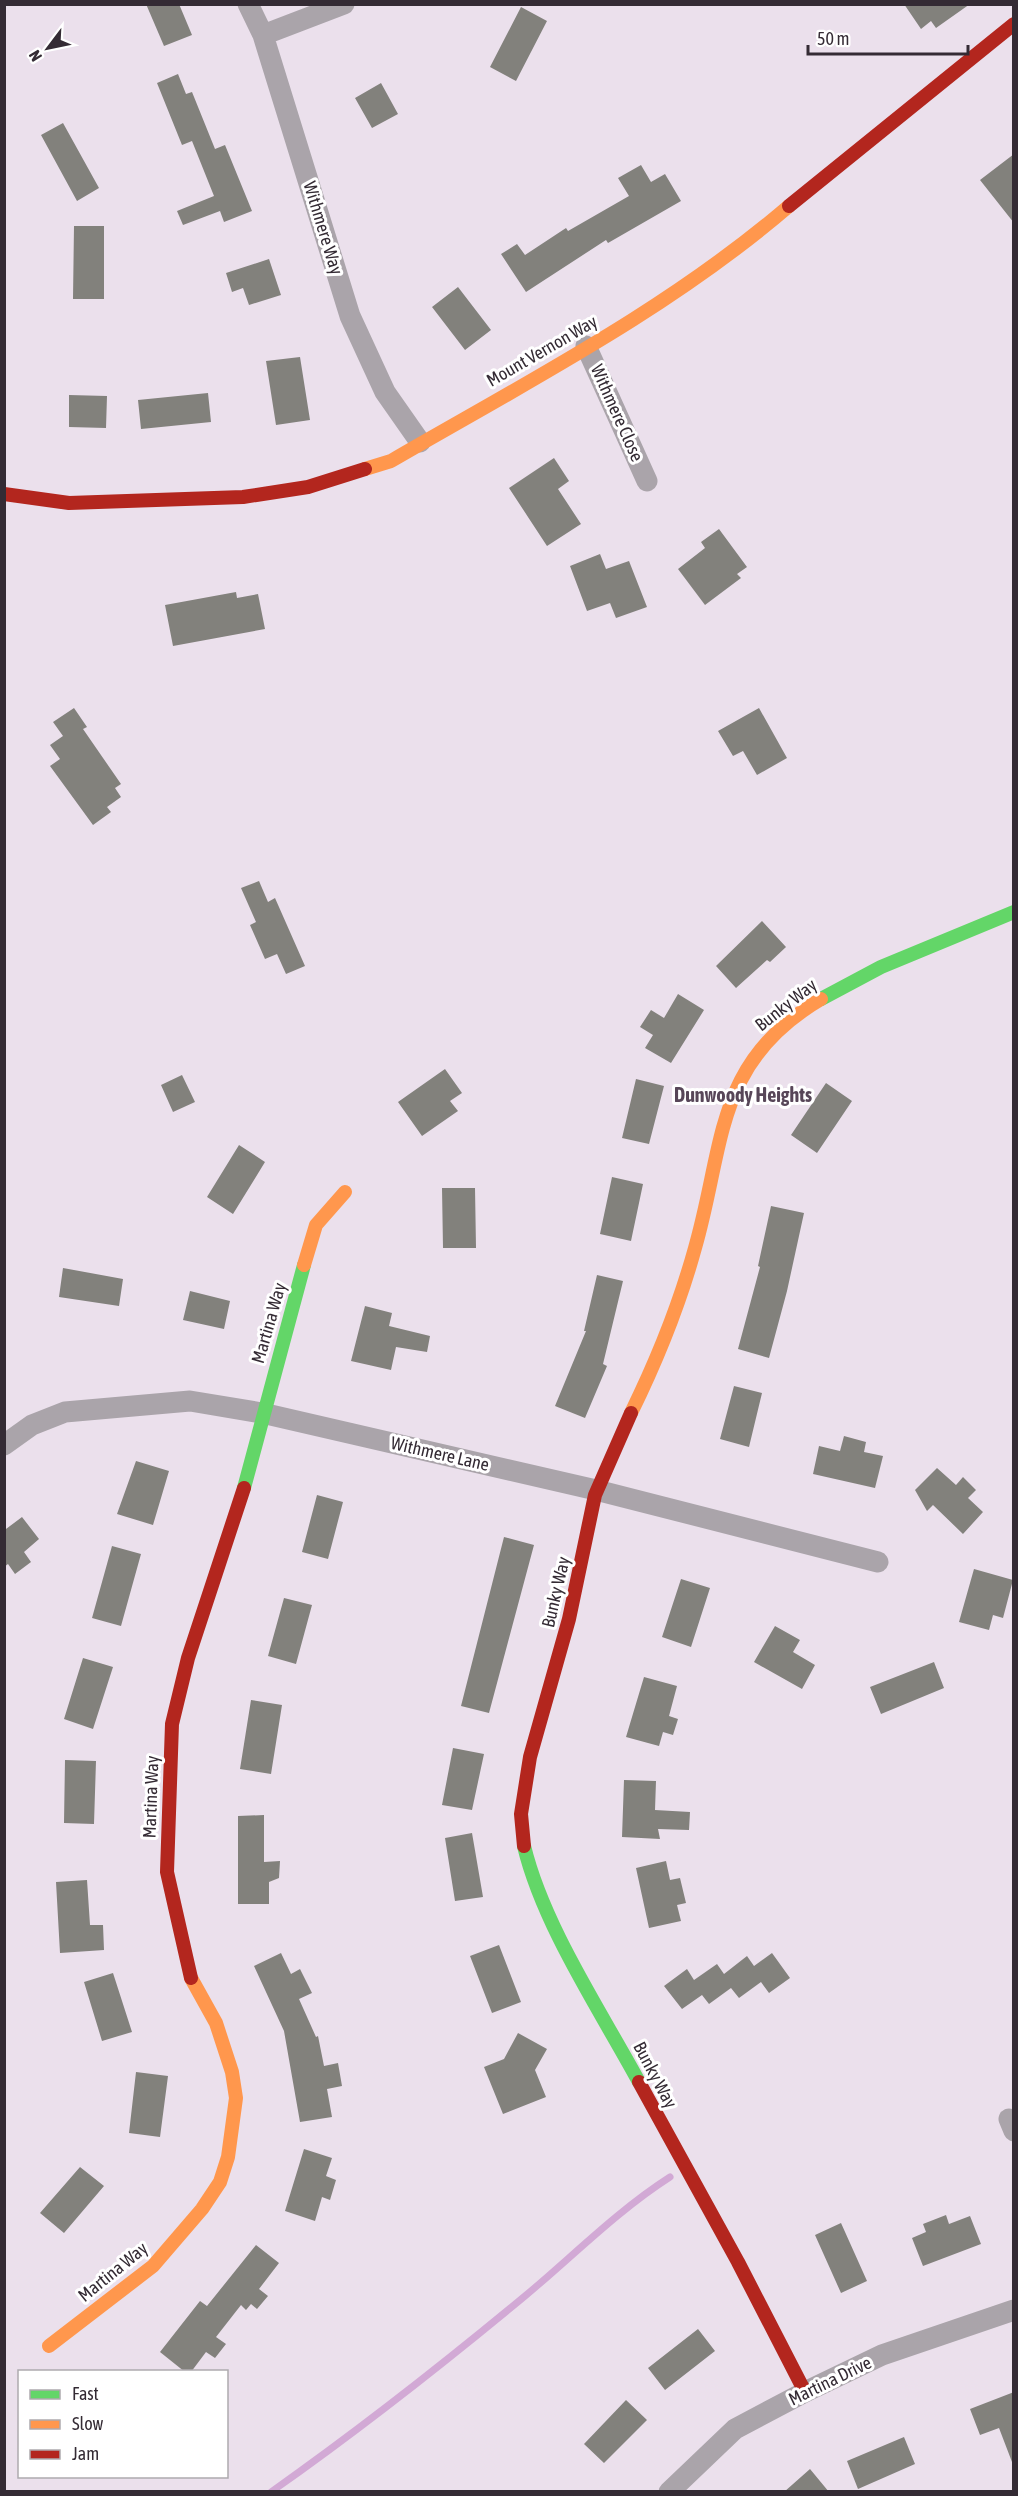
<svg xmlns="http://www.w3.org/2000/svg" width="1018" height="2496" viewBox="0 0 1018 2496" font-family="'Asap Condensed',sans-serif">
	<rect width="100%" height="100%" fill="#ebe0ec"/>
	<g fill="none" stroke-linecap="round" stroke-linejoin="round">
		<path stroke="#d2a9d5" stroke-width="7" d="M271,2492c88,-62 172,-128 254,-196 48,-40 92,-85 145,-119"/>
	</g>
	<path fill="#82817c" d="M146,4h33l13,31 -28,11z
		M904,4h66l-34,24 -5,-7 -10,8z
		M521,7l26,14 -31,60 -26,-14z
		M178,74l8,20 6,-2 23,57 10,-4 27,66 -28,11 -4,-11 -37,14 -6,-14 37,-15 -22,-55 -10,4 -25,-62z
		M381,83l17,31 -26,14 -17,-30z
		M63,123l36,65 -22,13 -36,-66z
		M1014,154v69l-34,-43z
		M641,165l10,17 14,-8 16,27 -73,42 -2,-3 -80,52 -25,-38 16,-10 8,11 41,-27 2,3 61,-35 -11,-18z
		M74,226h30v73h-31z
		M269,259l12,36 -32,10 -6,-17 -11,4 -6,-19z
		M458,287l33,43 -26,20 -33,-43z
		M300,357l10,63 -34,5 -10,-64z
		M208,393l3,29 -70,7 -3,-29z
		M69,395l38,1 -1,32 -37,-1z
		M554,458l15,23 -11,8 23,35 -34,22 -38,-58z
		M719,529l28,38 -10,7 4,4 -36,27 -27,-36 27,-21 -4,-6z
		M600,554l6,15 23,-8 18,46 -31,11 -6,-15 -23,8 -17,-45z
		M236,592l1,6 21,-4 7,35 -92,17 -8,-41z
		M74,708l13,19 -4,2 38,55 -6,4 6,9 -14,10 4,5 -18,13 -43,-59 10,-7 -10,-14 13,-9 -10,-14z
		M759,708l28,50 -30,17 -14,-24 -10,5 -15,-25z
		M259,881l9,21 7,-4 30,68 -19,8 -9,-20 -12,5 -15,-34 6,-3 -15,-34z
		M762,921l24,26 -16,15 -3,-2 -31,28 -20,-22z
		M678,994l26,16 -33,53 -26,-15 8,-13 -13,-8 11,-17 13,8z
		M445,1069l17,24 -12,8 8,10 -36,25 -24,-34z
		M182,1075l13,27 -22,10 -12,-27z
		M636,1079l28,7 -15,58 -27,-6z
		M826,1083l26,18 -35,52 -26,-18z
		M239,1145l26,17 -32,52 -26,-17z
		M612,1177l31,7 -12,57 -31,-7z
		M442,1188h33l1,60h-33z
		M771,1206l33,7 -17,78 -18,67 -31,-9 22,-82 -2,-1z
		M63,1268l60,11 -4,27 -60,-9z
		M597,1275l26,6 -20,83 4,2 -22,52 -30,-12 31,-75h-2z
		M190,1291l40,10 -6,28 -41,-9z
		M365,1306l27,7 -3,13 41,10 -3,16 -31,-5 -5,23 -40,-9z
		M734,1386l28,7 -13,54 -29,-8z
		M844,1436l22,6 -2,10 19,4 -8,32 -62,-14 6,-28 21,5z
		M136,1461l33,10 -16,54 -36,-11z
		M937,1468l19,17 7,-8 13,13 -8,8 15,14 -20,22 -30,-29 -6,6 -12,-21z
		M317,1495l26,7 -15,57 -26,-7z
		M22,1517l17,22 -15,13 7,10 -16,12 -7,-10 -4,3v-41l2,3z
		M504,1537l30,8 -45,168 -28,-7z
		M112,1546l29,8 -20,72 -29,-8z
		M974,1569l39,11 -10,38 -10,-3 -4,15 -30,-8z
		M681,1579l29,9 -19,59 -29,-10z
		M284,1598l28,7 -16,59 -28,-8z
		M775,1626l25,14 -7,12 22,13 -13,24 -48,-27z
		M83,1658l30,9 -20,62 -29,-10z
		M934,1662l10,26 -63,26 -11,-27z
		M644,1677l33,9 -8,30 9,3 -5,16 -10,-3 -4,14 -33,-9z
		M251,1700l31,5 -11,69 -31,-5z
		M453,1748l31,6 -12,56 -30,-5z
		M65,1760l31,1 -2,63 -30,-1z
		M624,1780l32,1 -1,29 35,2 -1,18 -31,-1 2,10 -38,-2z
		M264,1815v47l16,-1 -1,17 -10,4v22h-31v-88z
		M472,1833l11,64 -28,4 -10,-63z
		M666,1861l4,19 10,-2 6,25 -9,2 4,16 -32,7 -13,-60z
		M87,1880l3,45h13l1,25 -44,3 -4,-71z
		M499,1945l22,57 -29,11 -22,-57z
		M281,1953l10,21 9,-5 12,24 -13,6 17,38 2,-1 6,30 14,-3 4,23 -15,3 5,28 -32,5 -16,-91 -30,-65z
		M772,1953l18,25 -21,15 -8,-11 -22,16 -8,-10 -22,16 -7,-9 -20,14 -18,-23 23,-17 7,11 23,-16 7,10 23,-18 7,10z
		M113,1973l19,59 -30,9 -18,-59z
		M518,2033l29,16 -12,21 11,27 -43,17 -19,-47 20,-8z
		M136,2072l32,4 -8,61 -31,-4z
		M304,2149l28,9 -6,18 10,4 -6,20 -8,-3 -7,24 -30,-10z
		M80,2167l24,19 -40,47 -24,-20z
		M946,2215l3,9 21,-8 11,28 -58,22 -11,-28 14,-6 -3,-8z
		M841,2223l26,58 -26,12 -26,-58z
		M256,2245l23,18 -20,26 9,7 -11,13 -6,-5 -5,6 -5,-5 -25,32 10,7 -11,14 -9,-6 -15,20h-6l-25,-20 40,-51 7,5z
		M698,2329l17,22 -50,39 -17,-22z
		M1014,2392v69l-2,1 -13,-34 -19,7 -10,-26z
		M626,2400l21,20 -43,43 -20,-19z
		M904,2437l11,27 -57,25 -11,-28z
		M810,2469l19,23h-45z"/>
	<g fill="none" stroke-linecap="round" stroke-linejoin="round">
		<path stroke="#aaa4aa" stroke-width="21" d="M248,4l15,31 87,281 35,76 35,50
			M263,35l81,-31
			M586,346l61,135
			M4,1445l28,-20 33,-13 125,-11 72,12 334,77 282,72
			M1009,2119l5,12
			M669,2492l66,-63 70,-37 77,-37 132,-45"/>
		<path stroke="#63d668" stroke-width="14" d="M821,999l60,-32 133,-55
			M244,1488l60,-223
			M524,1846c19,79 76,164 115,236"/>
		<path stroke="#ff974d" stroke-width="14" d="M365,469l26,-8c136,-79 278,-152 398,-255
			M304,1265l12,-40 29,-33
			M631,1413c26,-53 48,-107 64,-165 30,-104 19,-186 126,-249
			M49,2346l104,-80 49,-57 18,-27 8,-25 8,-59 -4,-26 -16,-49 -25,-45"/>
		<path stroke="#b3261e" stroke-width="14" d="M789,206l225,-182
			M4,494l65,9 174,-6 65,-10 57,-18
			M524,1846l-3,-32 9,-57 39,-138 26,-124 36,-82
			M191,1978l-24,-106 5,-148 16,-66 56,-170
			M639,2082l99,180 67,130"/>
	</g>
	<g text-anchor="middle" stroke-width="6" stroke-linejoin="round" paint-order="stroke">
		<g font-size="18" fill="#342b34" stroke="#fff">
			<text transform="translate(323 228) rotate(73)" y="6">Withmere Way</text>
			<text transform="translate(542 351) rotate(-30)" y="6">Mount Vernon Way</text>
			<text transform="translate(617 413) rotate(66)" y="6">Withmere Close</text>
			<text transform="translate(786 1005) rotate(-38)" y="6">Bunky Way</text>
			<text transform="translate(269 1323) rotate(-74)" y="6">Martina Way</text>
			<text transform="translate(440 1454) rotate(13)" y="6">Withmere Lane</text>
			<text transform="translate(556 1592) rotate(-77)" y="6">Bunky Way</text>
			<text transform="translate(151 1797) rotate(-88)" y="6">Martina Way</text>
			<text transform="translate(655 2075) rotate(62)" y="6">Bunky Way</text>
			<text transform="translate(113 2272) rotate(-39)" y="6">Martina Way</text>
			<text transform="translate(830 2381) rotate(-26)" y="6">Martina Drive</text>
		</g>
		<g font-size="20" font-weight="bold" fill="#574658" stroke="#fff">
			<text x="743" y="1102">Dunwoody Heights</text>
		</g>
	</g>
	<rect width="1018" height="2496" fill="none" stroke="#342b34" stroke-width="12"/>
	<rect x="18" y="2370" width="210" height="108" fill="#ffffff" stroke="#aeaaae" stroke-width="1.5"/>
	<rect x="30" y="2390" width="30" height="9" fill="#63d668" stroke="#aeaaae" stroke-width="1.5"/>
	<text x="72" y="2400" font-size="18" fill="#342b34">Fast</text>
	<rect x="30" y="2420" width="30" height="9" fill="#ff974d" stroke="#aeaaae" stroke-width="1.5"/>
	<text x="72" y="2430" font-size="18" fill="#342b34">Slow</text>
	<rect x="30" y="2450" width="30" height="9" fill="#b3261e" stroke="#aeaaae" stroke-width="1.5"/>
	<text x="72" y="2460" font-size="18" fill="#342b34">Jam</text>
	<g transform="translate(48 48) rotate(238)" stroke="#ffffff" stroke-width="4.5" paint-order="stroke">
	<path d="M0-4.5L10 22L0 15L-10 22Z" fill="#342b34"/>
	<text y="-9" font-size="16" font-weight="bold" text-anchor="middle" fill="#342b34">N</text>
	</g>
	<path d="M808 45v9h160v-9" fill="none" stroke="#342b34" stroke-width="3"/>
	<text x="817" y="45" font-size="18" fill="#342b34" stroke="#ffffff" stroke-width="4.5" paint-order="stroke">50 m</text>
</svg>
